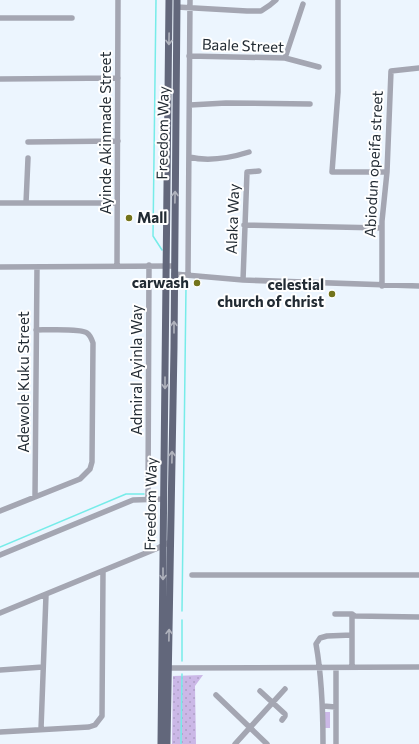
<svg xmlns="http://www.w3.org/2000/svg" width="419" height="744" viewBox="0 0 419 744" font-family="Commissioner,sans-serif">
	<defs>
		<pattern id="grass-dots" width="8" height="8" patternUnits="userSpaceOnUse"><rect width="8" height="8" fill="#cbb8e7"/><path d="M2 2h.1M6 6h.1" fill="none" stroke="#ae9ec7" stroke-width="1.8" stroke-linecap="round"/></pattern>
	</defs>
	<rect width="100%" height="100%" fill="#ecf5fe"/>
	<path fill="url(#grass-dots)" d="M203,675l-8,11 1,58h-24l1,-68z"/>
	<path fill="#cbb8e7" d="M322,712h8v16h-8z"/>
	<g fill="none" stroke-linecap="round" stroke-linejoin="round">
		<path stroke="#76ece9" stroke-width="1.5" d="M156,0l-3,236 9,14
			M182,280l4,7 -4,324
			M0,547l126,-53h18
			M182,661v-41
			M181,744l1,-70"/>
		<path stroke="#a4a6b2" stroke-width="5.5" d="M338,0v92l-6,80h55
			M177,7l70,4h14l9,-6 6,-5
			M0,18h72
			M189,56l96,2 34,9
			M285,58l18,-54
			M0,79l118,-1
			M190,105l36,-2 84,1
			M28,142l90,-1
			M189,157c20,5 41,1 60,-5
			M0,203h117
			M26,203l2,-45
			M244,225l138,3
			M117,265l1,-265
			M0,267l174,-1
			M174,274l69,6 176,6
			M188,275l2,-275
			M243,280l4,-108 12,-1
			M382,286v-65l5,-49 4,-101 28,-3
			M35,497l2,-230
			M148,499l1,-234
			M0,511l80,-32 10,-10 2,-7 1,-119c-1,-3 -3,-8 -6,-10 -6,-5 -42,-3 -51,-3
			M0,555l133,-55 31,-1
			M192,575h227
			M0,613l158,-65 12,-6
			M335,614h17l3,2 64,1
			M352,614v53
			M168,668l251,-1
			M336,668v76
			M0,670l43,-3
			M260,691l25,23v2l-3,4
			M216,695l51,49
			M323,706l13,1
			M41,729l5,-134
			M0,732l89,-5 6,-2 7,-9 1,-145
			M235,744l50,-55
			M323,744c0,-34 -1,-66 -7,-100l4,-6 7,-2 25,-1"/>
		<path stroke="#62677b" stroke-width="7" d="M161,744l8,-744
			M167,744l7,-397 3,-347"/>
	</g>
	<defs><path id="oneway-shaft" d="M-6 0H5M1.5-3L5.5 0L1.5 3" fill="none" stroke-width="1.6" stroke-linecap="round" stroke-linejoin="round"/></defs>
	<g stroke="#b0b3bd">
		<use href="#oneway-shaft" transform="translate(169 39) rotate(91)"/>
		<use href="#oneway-shaft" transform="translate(175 197) rotate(-89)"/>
		<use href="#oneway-shaft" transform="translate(174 327) rotate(-90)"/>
		<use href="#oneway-shaft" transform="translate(165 383) rotate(90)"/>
		<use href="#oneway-shaft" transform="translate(172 457) rotate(-89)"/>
		<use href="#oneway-shaft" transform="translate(163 574) rotate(90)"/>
		<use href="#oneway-shaft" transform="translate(169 635) rotate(-89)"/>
	</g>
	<g fill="#73741b" stroke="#fff" stroke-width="1.5">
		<circle cx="129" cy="218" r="4"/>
		<circle cx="197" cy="283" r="4"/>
		<circle cx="332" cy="294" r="4"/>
	</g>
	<g text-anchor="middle" stroke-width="4" stroke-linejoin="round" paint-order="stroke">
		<g font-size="15" fill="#222b33" stroke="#fff">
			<text transform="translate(243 46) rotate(2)" y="5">Baale Street</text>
			<text transform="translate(106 133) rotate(-90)" y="5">Ayinde Akinmade Street</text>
			<text transform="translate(163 133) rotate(-89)" y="5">Freedom Way</text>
			<text transform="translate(374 164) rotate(-87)" y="5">Abiodun opeifa street</text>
			<text transform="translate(233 219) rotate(-88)" y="5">Alaka Way</text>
			<text transform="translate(137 370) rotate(-90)" y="5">Admiral Ayinla Way</text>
			<text transform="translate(24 382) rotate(-90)" y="5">Adewole Kuku Street</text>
			<text transform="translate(151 504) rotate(-89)" y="5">Freedom Way</text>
		</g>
		<g font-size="15" font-weight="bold" fill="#222b33" stroke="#fff" text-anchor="end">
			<text x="137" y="223" text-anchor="start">Mall</text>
			<text x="189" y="288">carwash</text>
			<text x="324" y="290">celestial<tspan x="324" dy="17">church of christ</tspan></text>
		</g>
	</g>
</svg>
